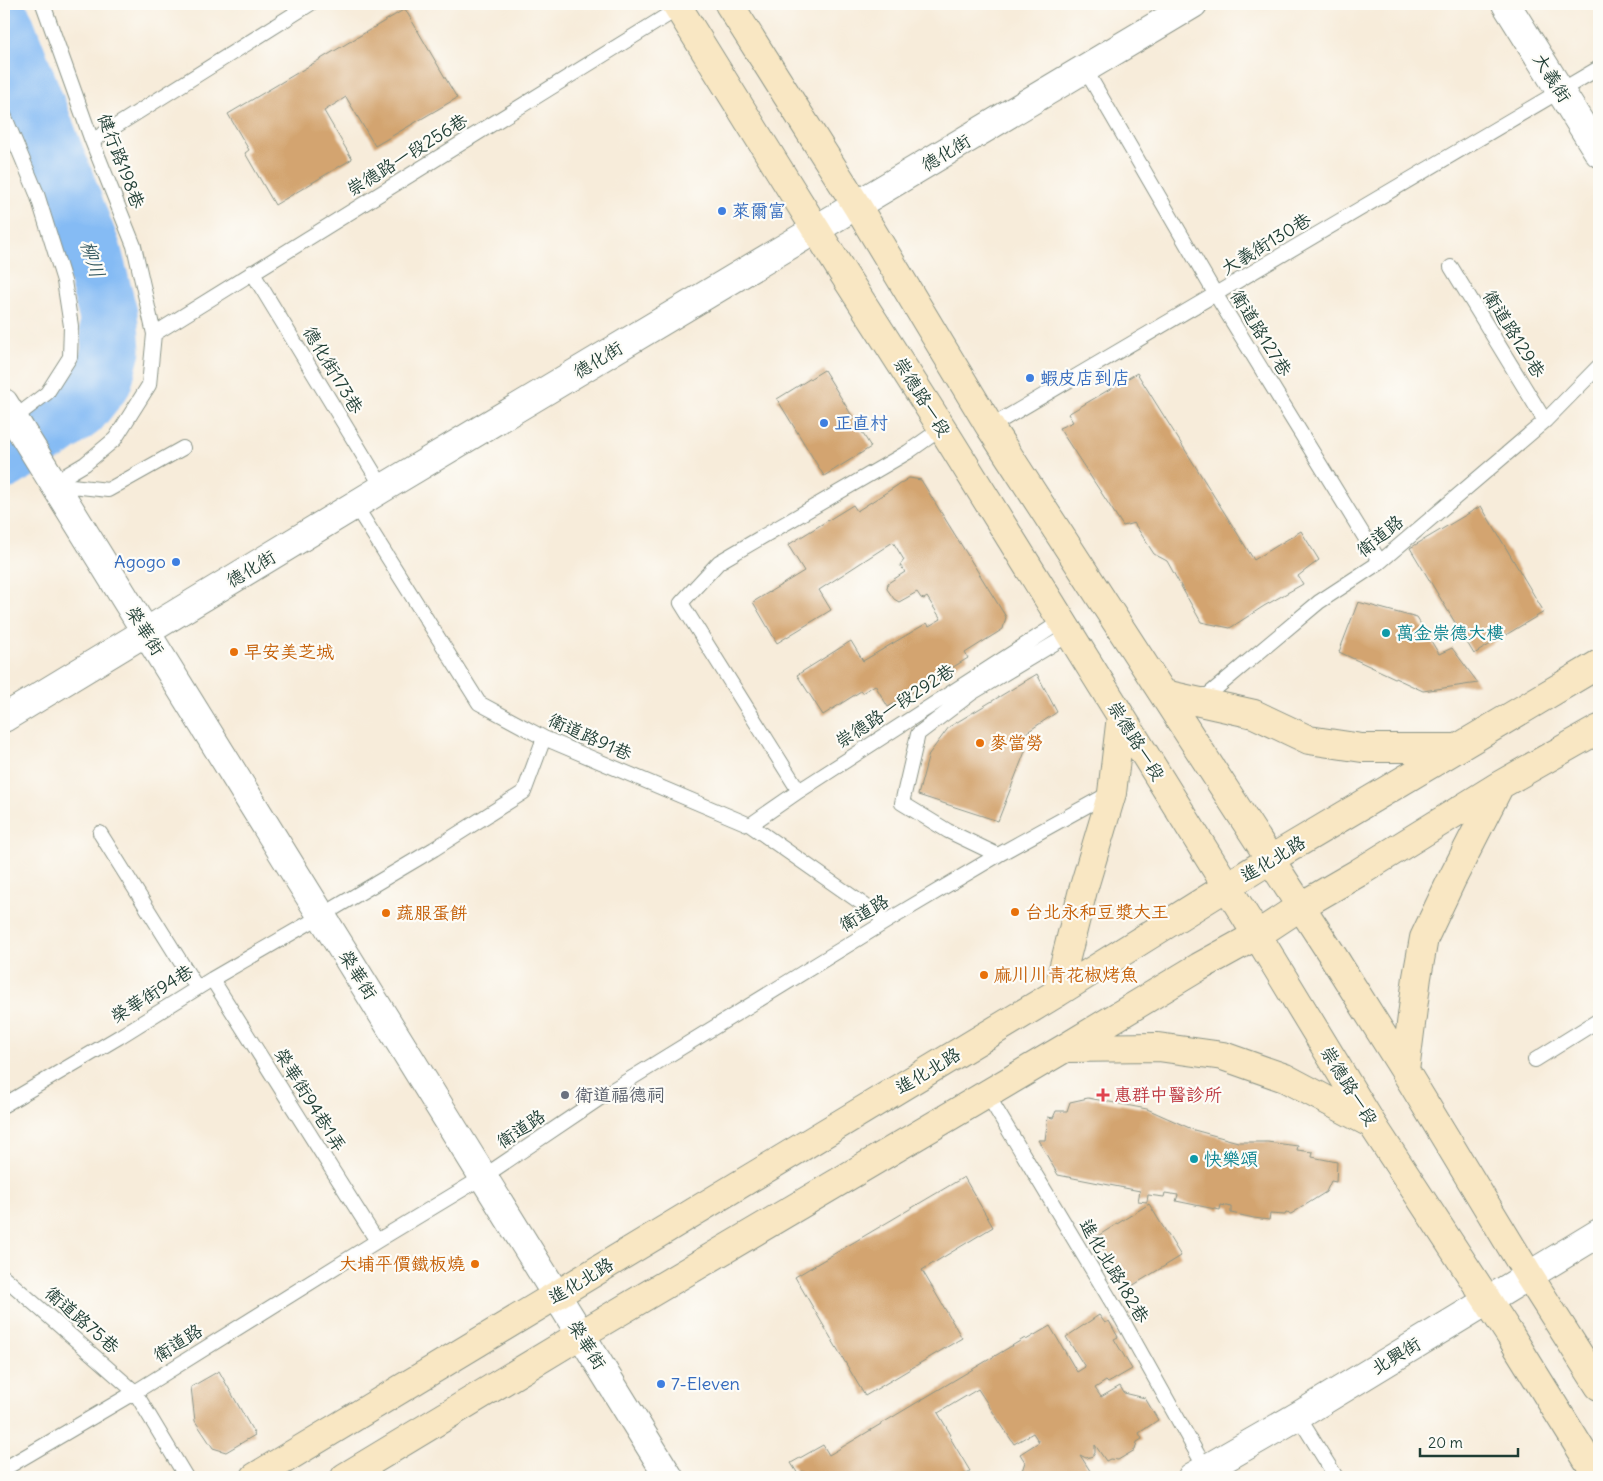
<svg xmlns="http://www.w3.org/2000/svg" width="1603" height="1481" viewBox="0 0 1603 1481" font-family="Delius,'LXGW WenKai TC',sans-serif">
	<rect width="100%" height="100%" fill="#fdfcf7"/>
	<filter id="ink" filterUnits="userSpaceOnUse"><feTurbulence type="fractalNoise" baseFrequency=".02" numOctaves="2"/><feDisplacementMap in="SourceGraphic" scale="10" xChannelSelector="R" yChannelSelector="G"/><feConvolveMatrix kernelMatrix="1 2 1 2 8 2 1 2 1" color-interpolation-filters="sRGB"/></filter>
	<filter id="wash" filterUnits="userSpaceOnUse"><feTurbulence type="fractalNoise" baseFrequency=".0096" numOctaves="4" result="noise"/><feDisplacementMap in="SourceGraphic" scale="20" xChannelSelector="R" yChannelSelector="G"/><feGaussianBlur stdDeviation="1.12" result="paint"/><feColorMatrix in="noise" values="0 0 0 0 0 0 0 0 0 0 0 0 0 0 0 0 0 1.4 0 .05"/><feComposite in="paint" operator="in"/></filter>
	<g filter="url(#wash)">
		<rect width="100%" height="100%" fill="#f7ecda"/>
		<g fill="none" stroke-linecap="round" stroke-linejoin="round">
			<path stroke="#85bbf4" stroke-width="59" d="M4,24l88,228 16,62 3,36 -8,30 -24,30 -26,19 -49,31"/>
		</g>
		<g id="blocks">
			<path fill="#d3a470" d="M405,9l52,89 -82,48 -29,-49 -22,14 28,48 -77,46 -30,-52 4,-3 -21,-36z
				M824,370l47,77 -47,29 -47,-77z
				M1137,373l117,187 47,-29 18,29 -21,16 5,8 -39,22 -34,22 -29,-6 -34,-61 -13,-7 -20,-31 -11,3 -64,-98 14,-6 -5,-8z
				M909,478l12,2 85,137 -3,12 -38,24 3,5 -80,49 -13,-22 -13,8 -1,-2 -38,24 -26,-40 54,-34 12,20 64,-38 2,3 12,-7 -14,-22 -3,2 -3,-1 -4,-6 -18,10 -5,-3 -7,-10 1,-6 17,-11 -5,-7 4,-5 -11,-18 -74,48 12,20 -54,33 -24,-41 51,-31 -16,-26 65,-40 4,6z
				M1481,506l63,106 -70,42 -64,-106z
				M1358,602l59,16 22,36 13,-6 26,35 -55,8 -84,-39z
				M1037,674l20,38 -37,25 6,12 -28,72 -80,-26 11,-41 20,-27z
				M1088,1098l59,11 47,21 44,12h29l31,4 -1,4 16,2 -1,5 25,5 -1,20 -5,-1 -5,11 -35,22 -5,-1 -1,2 -15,-1 -1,6 -15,-2 -23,-5v-6l-10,-2 -1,5 -44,-9 2,-6 -13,-2 -1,4 -16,-2 -1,7 -9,-1 2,-10 -82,-16 -20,-35h7l3,-23 5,1 3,-7h11l3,-9z
				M964,1177l29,50 -71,43 40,68 -97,58 -70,-119z
				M1149,1204l32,52 -54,33 -31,-52z
				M1099,1315l6,8 4,-2 9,16 -4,2 18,30 -24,14 -2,-2 -11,7 6,9 19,-11 4,7 21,5 13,22 -19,13 3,6 -5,3 -2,8 -17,10 -8,-1 -4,2 -11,-16v8l-2,3 -7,2 -6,-3 14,22h-74l5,-15 -5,-8 19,-12 -6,-9 -19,11 -36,-55 -40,24 13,22 -2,1 21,35 -11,6h-152l-4,-6 -5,3 -7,-11 32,-18 6,10 196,-117 1,2 24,-14 27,46 8,-5 -19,-30z
				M219,1371l36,64 -29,17 -13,-4 -18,-27 -4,-34z"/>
		</g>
	</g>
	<g filter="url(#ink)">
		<use href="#blocks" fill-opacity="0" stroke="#8b9487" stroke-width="1"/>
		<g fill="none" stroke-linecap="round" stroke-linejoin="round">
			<g stroke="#8b9487" stroke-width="16">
				<path id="lane" d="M43,4l49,137 42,105 20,88 -5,51 -34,54 -30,25 -32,19
					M1085,69l131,226 164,267
					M4,115l33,79 27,87 7,45 -1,31 -23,36 -34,26
					M92,141l218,-137
					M1451,267l94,154
					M252,272l131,216
					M154,334l525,-326
					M990,427l609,-359
					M54,484l54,6 75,-42
					M355,505l124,198 65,35 206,87 137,96
					M1196,695h12l111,-93 61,-40 165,-141 54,-55
					M799,791l-118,-188 38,-41 189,-110 34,-24
					M750,825l49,-34 263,-170
					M100,833l97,155
					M998,855l-50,-24 -46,-28 16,-69 54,-41 98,-59
					M212,979l165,262
					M1535,1060l64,-40
					M987,1094l136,227 85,152
					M4,1105l115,-68 93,-58 109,-63 113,-67 90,-57 20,-54
					M4,1277l131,115 51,85
					M1298,1416l38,61
					M4,1469l131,-77 242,-151 106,-64 126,-85 278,-171 111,-66 112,-62"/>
			</g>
			<g stroke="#8b9487" stroke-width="30">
				<path id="street" d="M1506,4l93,149
					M4,403l665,1074
					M4,718l379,-230 810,-484
					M1192,1477l106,-61 301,-183"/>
			</g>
			<g stroke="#8b9487" stroke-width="30">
				<path id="secondary" d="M676,4l167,269 99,155 315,507 115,189 138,211 88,142
					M729,4l128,202 133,221 341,526 74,118 124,205 70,110
					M1164,694l90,20 55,26 53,8h95
					M1057,993l26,-103 29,-97 9,-77
					M1066,1048l92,-1 65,9 62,22 87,46
					M1405,1071l12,-94 7,-39 27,-57 49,-96
					M255,1477l802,-484 214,-134 328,-195
					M345,1477l235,-142 485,-287 134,-81 58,-32 44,-29 57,-33 142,-88 99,-56"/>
			</g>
			<use href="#lane" stroke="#fff" stroke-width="14"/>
			<use href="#street" stroke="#fff" stroke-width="28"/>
			<use href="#secondary" stroke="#f9e7c3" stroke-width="28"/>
		</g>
	</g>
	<g fill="#3f7fe0" stroke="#fdfcf7" stroke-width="2">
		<circle cx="722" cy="211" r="5"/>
		<circle cx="1030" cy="378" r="5"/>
		<circle cx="824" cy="423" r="5"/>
		<circle cx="176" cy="562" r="5"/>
		<circle cx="661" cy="1384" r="5"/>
	</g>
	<g fill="#0f9aa8" stroke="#fdfcf7" stroke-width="2">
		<circle cx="1386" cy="633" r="5"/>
		<circle cx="1194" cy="1159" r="5"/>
	</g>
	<g fill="#e8710a" stroke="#fdfcf7" stroke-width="2">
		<circle cx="234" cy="652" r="5"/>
		<circle cx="980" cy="743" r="5"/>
		<circle cx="1015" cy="912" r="5"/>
		<circle cx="386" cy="913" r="5"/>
		<circle cx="984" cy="975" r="5"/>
		<circle cx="475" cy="1264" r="5"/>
	</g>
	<circle fill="#6b7280" stroke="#fdfcf7" stroke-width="2" cx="565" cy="1095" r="5"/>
	<path fill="#e0444e" stroke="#fdfcf7" stroke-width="2" d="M1100.5 1087.5h5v5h5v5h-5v5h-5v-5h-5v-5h5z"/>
	<g text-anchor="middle" stroke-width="4.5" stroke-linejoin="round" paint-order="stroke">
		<g font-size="18" fill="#1f3d34" stroke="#fdfcf7">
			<text transform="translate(1552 78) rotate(58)" y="6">大義街</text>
			<text transform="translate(946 153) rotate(-31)" y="6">德化街</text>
			<text transform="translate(407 155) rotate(-32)" y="6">崇德路一段256巷</text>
			<text transform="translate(121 161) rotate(69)" y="6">健行路198巷</text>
			<text transform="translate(1266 244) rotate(-31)" y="6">大義街130巷</text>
			<text transform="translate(1261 333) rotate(58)" y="6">衛道路127巷</text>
			<text transform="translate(1514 334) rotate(58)" y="6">衛道路129巷</text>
			<text transform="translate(598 360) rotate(-31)" y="6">德化街</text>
			<text transform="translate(333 370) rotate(59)" y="6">德化街173巷</text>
			<text transform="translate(922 397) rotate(58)" y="6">崇德路一段</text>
			<text transform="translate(1380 536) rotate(-39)" y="6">衛道路</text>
			<text transform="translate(251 569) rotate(-31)" y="6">德化街</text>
			<text transform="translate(145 631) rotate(58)" y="6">榮華街</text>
			<text transform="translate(895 706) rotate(-33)" y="6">崇德路一段292巷</text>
			<text transform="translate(590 737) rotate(24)" y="6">衛道路91巷</text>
			<text transform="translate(1136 741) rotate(58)" y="6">崇德路一段</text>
			<text transform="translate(1273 859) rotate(-31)" y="6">進化北路</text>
			<text transform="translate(864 913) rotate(-31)" y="6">衛道路</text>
			<text transform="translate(358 975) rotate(58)" y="6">榮華街</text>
			<text transform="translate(152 994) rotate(-32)" y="6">榮華街94巷</text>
			<text transform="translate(928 1071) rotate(-31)" y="6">進化北路</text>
			<text transform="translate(1349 1086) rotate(58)" y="6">崇德路一段</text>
			<text transform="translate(310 1100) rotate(58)" y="6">榮華街94巷1弄</text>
			<text transform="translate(521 1129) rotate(-34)" y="6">衛道路</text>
			<text transform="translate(1114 1271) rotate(59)" y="6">進化北路182巷</text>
			<text transform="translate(581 1281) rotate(-31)" y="6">進化北路</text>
			<text transform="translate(82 1320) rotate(41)" y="6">衛道路75巷</text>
			<text transform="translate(178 1343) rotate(-32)" y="6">衛道路</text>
			<text transform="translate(587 1345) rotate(58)" y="6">榮華街</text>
			<text transform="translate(1396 1356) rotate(-31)" y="6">北興街</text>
		</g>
		<g font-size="18" fill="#366cbe" stroke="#fdfcf7" text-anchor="start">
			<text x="732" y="217">萊爾富</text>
			<text x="1040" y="384">蝦皮店到店</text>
			<text x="834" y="429">正直村</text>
			<text x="166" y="568" text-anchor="end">Agogo</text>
			<text x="671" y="1390">7-Eleven</text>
		</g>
		<g font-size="18" fill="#0d838f" stroke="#fdfcf7" text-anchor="start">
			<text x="1396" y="639">萬金崇德大樓</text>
			<text x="1204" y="1165">快樂頌</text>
		</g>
		<g font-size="18" fill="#c56008" stroke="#fdfcf7" text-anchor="start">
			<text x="244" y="658">早安美芝城</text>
			<text x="990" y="749">麥當勞</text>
			<text x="1025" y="918">台北永和豆漿大王</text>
			<text x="396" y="919">蔬服蛋餅</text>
			<text x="994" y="981">麻川川青花椒烤魚</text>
			<text x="465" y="1270" text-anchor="end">大埔平價鐵板燒</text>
		</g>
		<g font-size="18" fill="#5b616d" stroke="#fdfcf7" text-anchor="start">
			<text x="575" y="1101">衛道福德祠</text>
		</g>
		<g font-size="18" fill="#be3a42" stroke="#fdfcf7" text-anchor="start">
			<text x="1114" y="1101">惠群中醫診所</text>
		</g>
		<g font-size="19" font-style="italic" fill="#385c64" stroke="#fdfcf7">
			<text transform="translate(93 259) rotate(73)" y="7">柳川</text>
		</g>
	</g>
	<rect width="1603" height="1481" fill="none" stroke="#fdfcf7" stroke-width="20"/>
	<path d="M1420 1448v8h98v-8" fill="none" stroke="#1f3d34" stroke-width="2.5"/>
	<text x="1428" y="1448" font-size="15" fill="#1f3d34" stroke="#fdfcf7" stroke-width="4" paint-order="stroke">20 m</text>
</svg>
